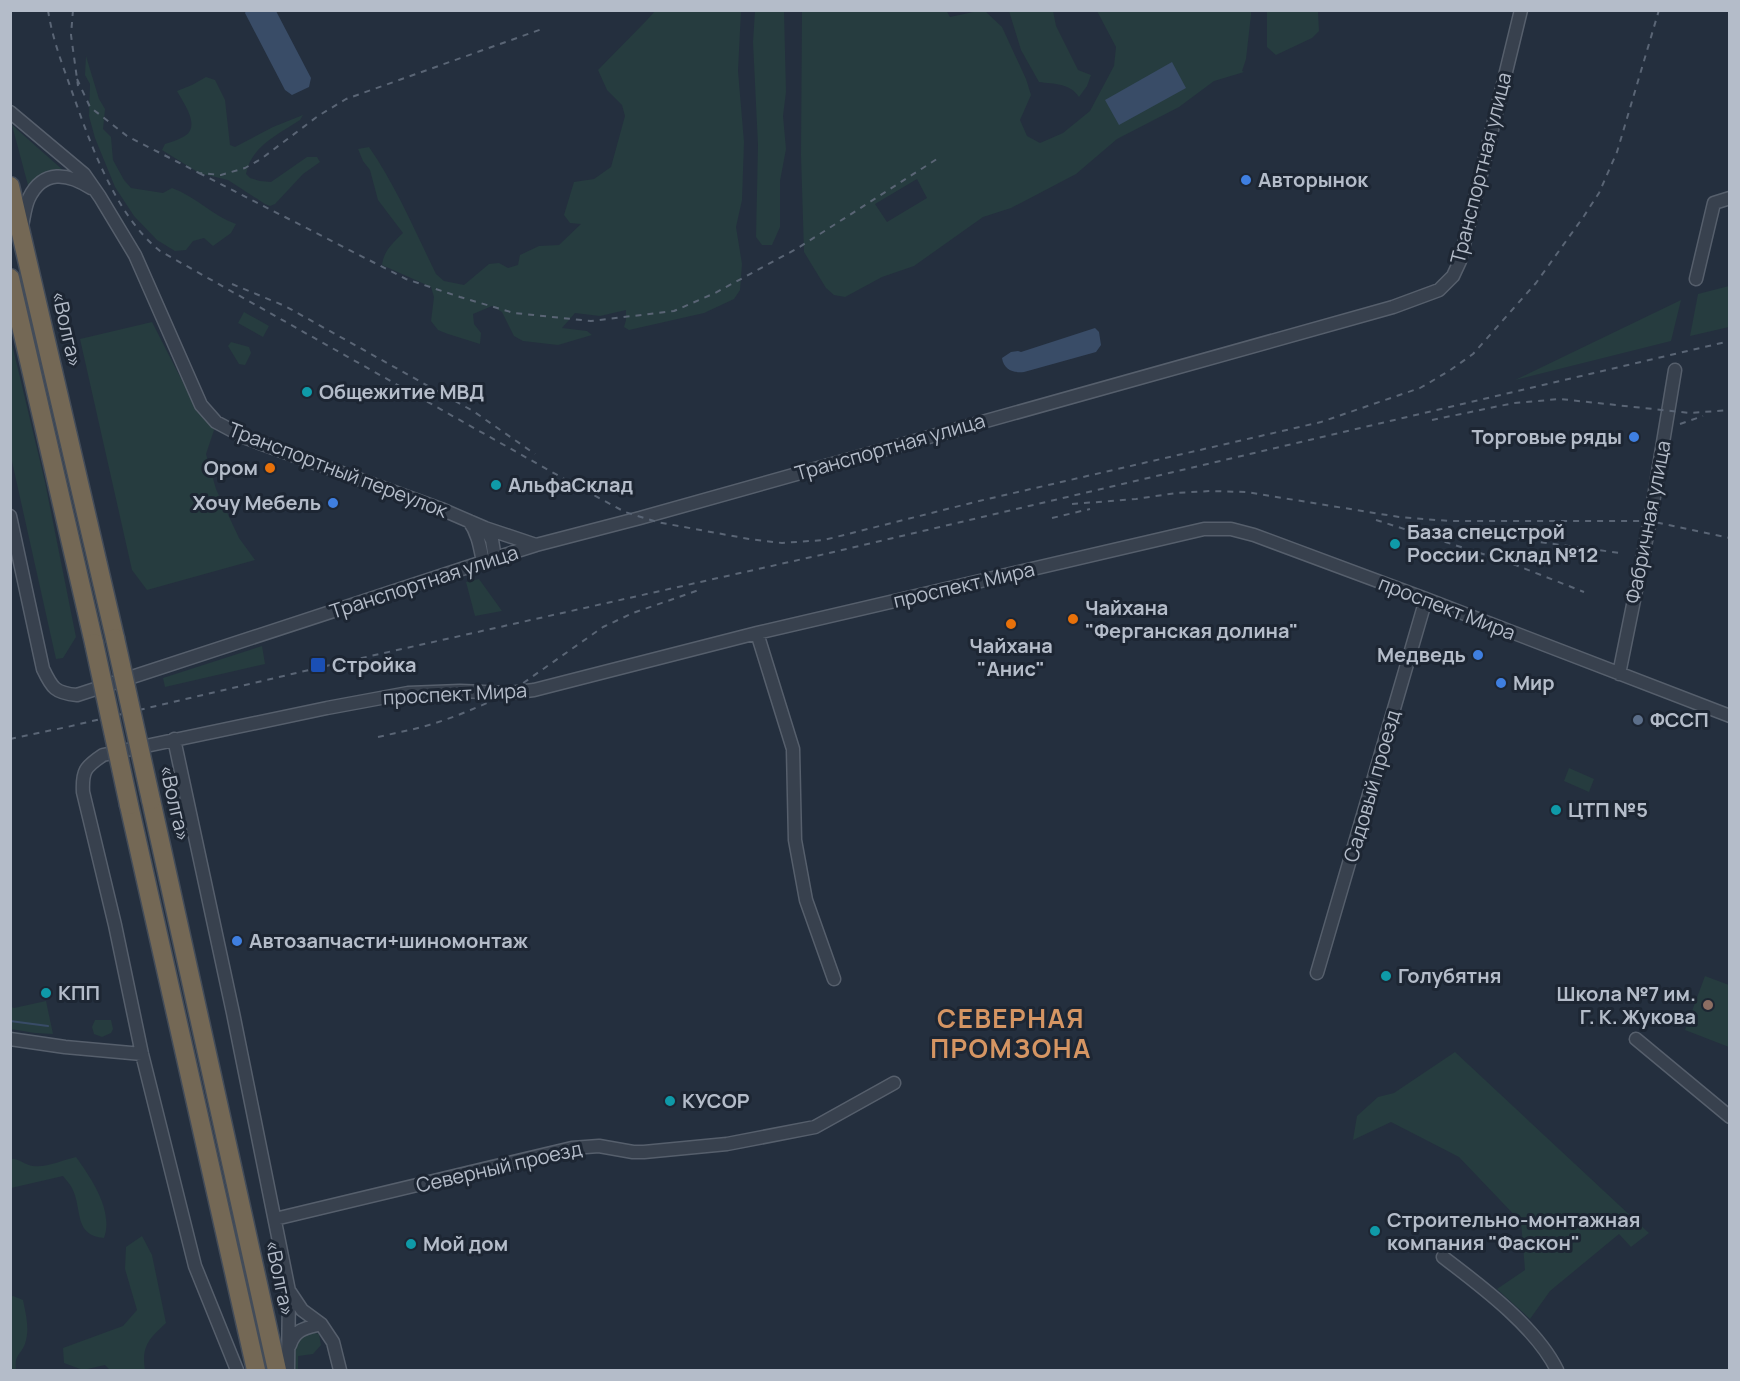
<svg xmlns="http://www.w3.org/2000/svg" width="1740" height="1381" viewBox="0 0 1740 1381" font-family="Manrope,sans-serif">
	<rect width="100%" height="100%" fill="#242f3e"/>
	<path fill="#263c3f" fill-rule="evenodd" d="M946,10l4,7 28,-6h7l17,16 24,52 5,16 -11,25 7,16 13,7 23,-10 27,-22 24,-45 2,-19 -19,-36 154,-1v5l-5,44 -4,12 2,1 -30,9 -35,26 -62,32 -41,35 -65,34 -28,9 -69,49 -32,11 -37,20 -11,-2 -8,-7 -22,-36 -3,-97 1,-144zM917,179l10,19 -40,24 -12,-18z
		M655,11h86l-3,60 6,71 -2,58 -6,27 6,37 -2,26 -6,9 -30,14 -75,17 -5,-3 2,-7v-10l-26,6 -25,-3 -13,15 25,3 5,4 -34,10 -35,-4 -9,-5 -12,-24 -10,-6 -19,8 1,10 7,9 -1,11 -32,-10 -10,-4 -7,-9 3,-24 -3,-10 -49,-22c2,-15 11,-22 21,-32l-25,-33 -8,-30 -7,-9 -5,-12 11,-2c27,39 46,84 67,127l8,7 20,4 25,-21 10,-1 9,5 10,-3 2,-10 19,-9 20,-1 22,-21 -11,-1 -6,-8 10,-33 20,-3 17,-12 14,-51 -3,-11 -15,-15 -9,-20 49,-50z
		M755,11h29l2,81 -3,24 3,33 -6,32v46l-8,18h-10l-6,-8 2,-92 -5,-103z
		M1009,11h44l3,15 22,44 13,5 -4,11 -8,11c-9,-14 -25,-13 -40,-15l-18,-32z
		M1267,11h51l1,20 -7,7 -36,17 -9,-8z
		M86,56l13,43 6,10 -2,20 8,8 2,23 11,20 7,8 32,5 9,-5c23,8 41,28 64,36l-5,9 -18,13 -9,-8 -11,3 -7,9 -11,1 -18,-11 -23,-24 -19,-29 -20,-49 -6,-22 1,-32 -5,-9z
		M206,77l9,3 10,20 5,45 5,2 38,-20 30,-12 -3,5c-21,14 -49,26 -54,54l4,4 10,3 11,1 36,-25h10l3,5 -17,12 -28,30 -5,2 -5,-2 -37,-24 -29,-7 -37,-23 3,-6c6,-2 13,-4 18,-7 19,-10 1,-33 -6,-46l15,-6z
		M12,125l52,46 -7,1 -28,17z
		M1729,286v41l-39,9 8,-42z
		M1681,300l-10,41 -156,39z
		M244,312l25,14 -6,11 -25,-14z
		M152,322l42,82 21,23 -9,27 10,35 23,49 16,22 -108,30 -15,-20 -52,-231z
		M11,340l34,142 31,155 -13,21 -7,1 -45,-202z
		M231,342l18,5 2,6 -6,12 -6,-1 -11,-18z
		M479,579l23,32 -27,5 -9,-34z
		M262,646l3,18 -100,23 -2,-9z
		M1569,768l25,11 -5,13 -25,-11z
		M1705,976l24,9v62l-44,-17z
		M46,1001l7,33 -18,-1 -24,-4v-22l3,1z
		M95,1020h16l2,9 -2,4 -9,4 -8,-3 -2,-7z
		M1455,1052l194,181 -18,14 -12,-13 -69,57 -20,28 -33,-30 28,-19 -4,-48 -62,-65 -68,-35 -38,18 4,-24 21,-19 16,-4z
		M76,1157c15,21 38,54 28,81 -31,-3 -21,-28 -32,-50 -2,-4 -6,-8 -9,-12l-52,12v-29c8,-1 14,6 22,7 13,2 30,-6 43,-9z
		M142,1236l10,19 14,68c-17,16 -25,23 -21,47h-35l-5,-5 -22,5 -19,-7 -1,-15 60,-22 14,-16 -12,-41 1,-22z
		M13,1296l10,4c3,15 7,29 2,44 -5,12 -11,11 -9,26h-6v-73z
		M312,1332l7,2 2,11 -8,9 -15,2v14h-6l1,-20 6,-13z"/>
	<path fill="#394c67" d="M246,11h30l35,67 -2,9 -17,8 -7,-5 -40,-77z
		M1172,62l14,26 -67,37 -14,-25z
		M1095,328l4,4 2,13 -5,7 -72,20c-11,1 -20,-2 -22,-14l9,-6 7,-1 3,1z"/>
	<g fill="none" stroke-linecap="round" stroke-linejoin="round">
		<path stroke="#394c67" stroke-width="2" d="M10,1021l38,5"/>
		<g stroke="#565f6c" stroke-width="15">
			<path id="minor" d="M10,112l74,62 16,23 35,58 66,150 15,17 30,16 195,71 44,19 51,17
				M22,226c2,-9 3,-20 7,-28 14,-29 39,-25 62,-10
				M1696,279l18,-76 16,-5
				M10,516l33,153c9,19 12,24 34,26l406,-133 53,-17 104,-27 753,-211 46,-17 14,-14 7,-15 61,-251
				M469,521c9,12 11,26 14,41
				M485,528l7,12 3,18
				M757,633l36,116 2,91 11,60 28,79
				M1619,674l31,-153 25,-151
				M174,739l59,274 56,278 -1,79
				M1317,973l109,-374
				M10,1039l55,8 77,7
				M1636,1039l94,78
				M275,1219l297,-71 27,-2 34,6h11l83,-8 88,-17 79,-44
				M1443,1257c38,29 93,70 114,113
				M290,1292l12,18 19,14 12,18 7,28
				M290,1345c5,-16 16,-17 31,-21
				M237,1370l-42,-104 -53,-212 -27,-129 -32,-133c-1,-21 2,-25 20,-37l224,-47 81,-15 52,-2 49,2 25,-3 223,-57 447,-104h27l23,6 172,64 304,117"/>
		</g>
		<g stroke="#434c59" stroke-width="21">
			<path id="highway" d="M10,186l105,452
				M10,278l84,365
				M151,800l126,570
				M129,805l127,565"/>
		</g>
		<use href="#minor" stroke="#38414e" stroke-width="12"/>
		<use href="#highway" stroke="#746855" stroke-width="18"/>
		<path stroke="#5a6575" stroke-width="2" stroke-dasharray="6 6" stroke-linecap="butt" d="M48,10c4,27 13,51 22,76 19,54 44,128 90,165l415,234 50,27 32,10 92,17 33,4 42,-3 155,-39 342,-79 99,-34 29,-17 24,-17 63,-71 48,-67 15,-23 18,-41 42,-142
			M73,10l-2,25 7,51
			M77,79l13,28 37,29 72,37 22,2 24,-7 16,-9 57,-43 28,-17 196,-70
			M199,173l207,106 54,18 54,16 77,8 83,-10 41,-18 83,-45 142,-91
			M232,284l53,22 188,105 62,43
			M1432,420l82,-17 46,-4 130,14 40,-3
			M1680,424l23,-8
			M1072,504l64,-5 40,-6 34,-2 36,1 153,25 50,4h201l80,17
			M1052,518l38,-9
			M1376,520l132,42 76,30
			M1446,527l49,9 125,17
			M378,737c17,-4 34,-7 51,-12 27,-8 54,-20 80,-32l94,-66 30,-14 66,-23
			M10,739l57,-12 259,-61 499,-112 905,-213"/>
		<g stroke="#434c59" stroke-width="21" stroke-linecap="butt">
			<path id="highway-bridge" d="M115,638l36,162
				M94,643l35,162"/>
		</g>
		<use href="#highway-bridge" stroke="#746855" stroke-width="18"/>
	</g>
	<g fill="#3f7fe0" stroke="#1d2633" stroke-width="2">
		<circle cx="1246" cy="180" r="6"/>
		<circle cx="1634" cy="437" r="6"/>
		<circle cx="333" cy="503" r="6"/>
		<circle cx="1478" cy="655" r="6"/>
		<circle cx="1501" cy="683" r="6"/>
		<circle cx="237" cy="941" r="6"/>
	</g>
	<g fill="#0f9aa8" stroke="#1d2633" stroke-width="2">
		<circle cx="307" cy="392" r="6"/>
		<circle cx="496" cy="485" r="6"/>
		<circle cx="1395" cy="544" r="6"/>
		<circle cx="1556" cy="810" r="6"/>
		<circle cx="1386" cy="976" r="6"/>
		<circle cx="46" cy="993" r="6"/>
		<circle cx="670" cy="1101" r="6"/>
		<circle cx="1375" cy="1231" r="6"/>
		<circle cx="411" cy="1244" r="6"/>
	</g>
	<g fill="#e8710a" stroke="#1d2633" stroke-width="2">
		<circle cx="270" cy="468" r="6"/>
		<circle cx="1073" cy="619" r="6"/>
		<circle cx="1011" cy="624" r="6"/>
	</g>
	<rect fill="#1a4fb4" stroke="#1d2633" stroke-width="2" x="310" y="657" width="16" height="16" rx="3"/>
	<circle fill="#5c6f8a" stroke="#1d2633" stroke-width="2" cx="1638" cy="720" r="6"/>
	<circle fill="#8d6e63" stroke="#1d2633" stroke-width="2" cx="1708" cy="1005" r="6"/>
	<g text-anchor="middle" stroke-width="6" stroke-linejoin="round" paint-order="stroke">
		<g font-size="20" fill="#b4bcc9" stroke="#1d2633">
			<text transform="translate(1481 168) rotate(-76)" y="7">Транспортная улица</text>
			<text transform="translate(67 329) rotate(77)" y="7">«Волга»</text>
			<text transform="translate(890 447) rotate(-16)" y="7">Транспортная улица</text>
			<text transform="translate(338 470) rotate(21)" y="7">Транспортный переулок</text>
			<text transform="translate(1648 522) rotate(-79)" y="7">Фабричная улица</text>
			<text transform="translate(424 582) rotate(-18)" y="7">Транспортная улица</text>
			<text transform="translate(964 585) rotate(-13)" y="7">проспект Мира</text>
			<text transform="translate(1447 608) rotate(21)" y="7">проспект Мира</text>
			<text transform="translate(455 694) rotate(-3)" y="7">проспект Мира</text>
			<text transform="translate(1372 786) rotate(-74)" y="7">Садовый проезд</text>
			<text transform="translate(175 803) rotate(77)" y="7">«Волга»</text>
			<text transform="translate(499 1167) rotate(-13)" y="7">Северный проезд</text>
			<text transform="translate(280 1278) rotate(78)" y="7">«Волга»</text>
		</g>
		<g font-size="20" font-weight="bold" fill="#b4bcc9" stroke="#1d2633" text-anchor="start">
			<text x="1258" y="187">Авторынок</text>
			<text x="319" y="399">Общежитие МВД</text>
			<text x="1622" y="444" text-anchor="end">Торговые ряды</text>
			<text x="258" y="475" text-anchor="end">Ором</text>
			<text x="508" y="492">АльфаСклад</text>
			<text x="321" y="510" text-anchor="end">Хочу Мебель</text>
			<text x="1407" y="539">База спецстрой<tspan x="1407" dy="23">России. Склад №12</tspan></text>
			<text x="1085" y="615">Чайхана<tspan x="1085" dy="23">"Ферганская долина"</tspan></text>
			<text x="1011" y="653" text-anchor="middle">Чайхана<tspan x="1011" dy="23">"Анис"</tspan></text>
			<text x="1466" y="662" text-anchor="end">Медведь</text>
			<text x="332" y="672">Стройка</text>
			<text x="1513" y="690">Мир</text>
			<text x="1650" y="727">ФССП</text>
			<text x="1568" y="817">ЦТП №5</text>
			<text x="249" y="948">Автозапчасти+шиномонтаж</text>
			<text x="1398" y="983">Голубятня</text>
			<text x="58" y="1000">КПП</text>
			<text x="1696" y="1001" text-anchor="end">Школа №7 им.<tspan x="1696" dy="23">Г. К. Жукова</tspan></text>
			<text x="682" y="1108">КУСОР</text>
			<text x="1387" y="1227">Строительно-монтажная<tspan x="1387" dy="23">компания "Фаскон"</tspan></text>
			<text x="423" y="1251">Мой дом</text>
		</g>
		<g font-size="26" font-weight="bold" letter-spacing="1.5" fill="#d59563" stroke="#1d2633">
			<text x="1011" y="1028">СЕВЕРНАЯ<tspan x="1011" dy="30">ПРОМЗОНА</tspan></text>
		</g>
	</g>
	<rect width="1740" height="1381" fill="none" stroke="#b4bcc9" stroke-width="24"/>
</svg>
